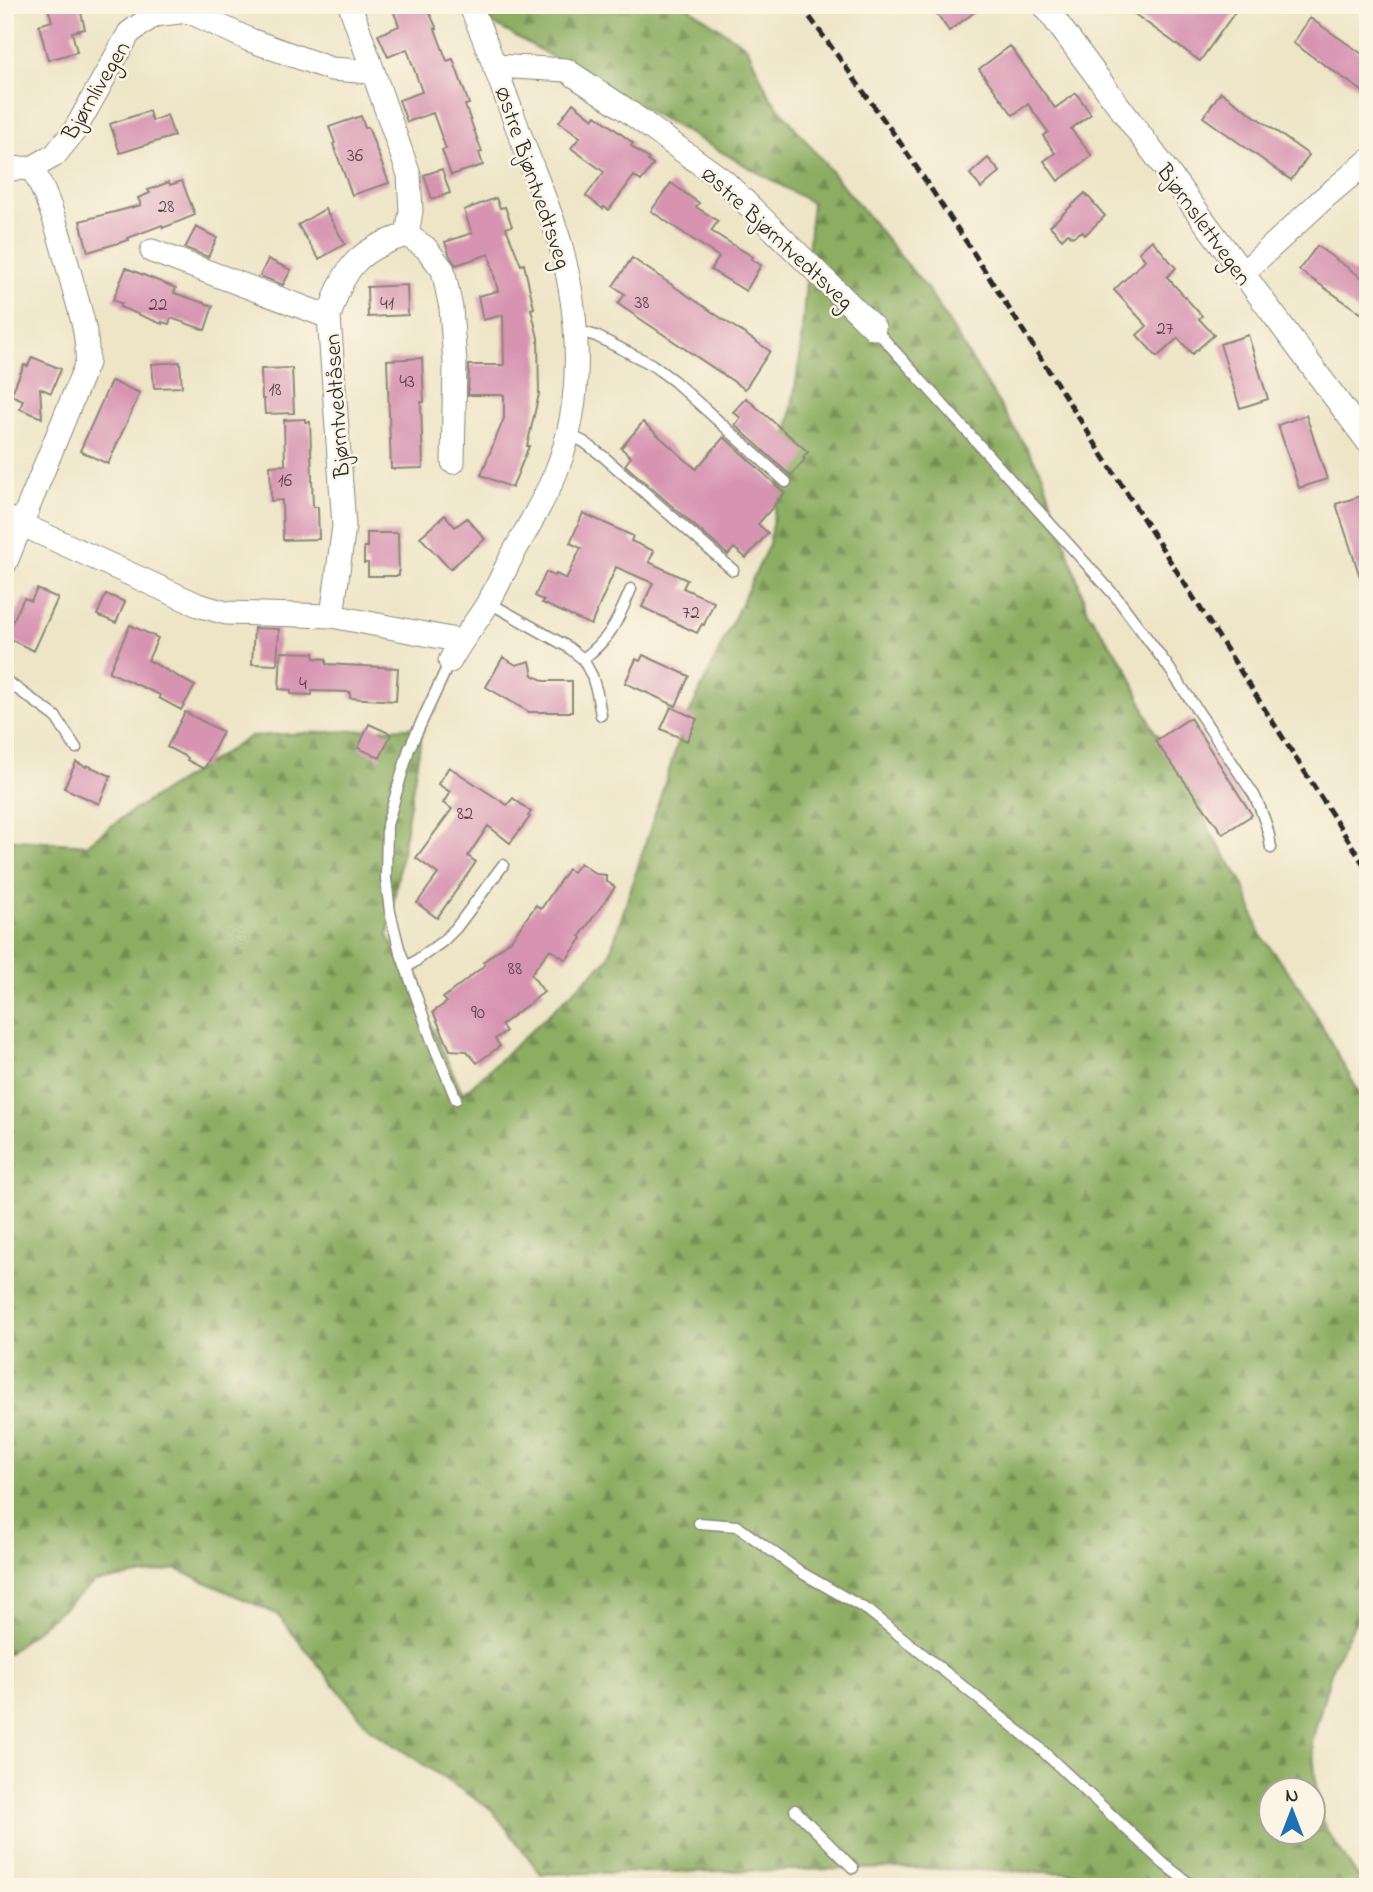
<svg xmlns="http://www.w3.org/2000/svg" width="1373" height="1892" viewBox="0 0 1373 1892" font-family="'Indie Flower',sans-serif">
	<defs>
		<pattern id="forest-firs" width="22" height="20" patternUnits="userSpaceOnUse" patternTransform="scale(1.75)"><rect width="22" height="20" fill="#8cad62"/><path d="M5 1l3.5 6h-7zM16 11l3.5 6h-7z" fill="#738d51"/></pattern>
	</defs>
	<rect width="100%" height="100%" fill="#fcf5e5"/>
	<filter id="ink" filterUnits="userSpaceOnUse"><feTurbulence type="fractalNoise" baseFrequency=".0143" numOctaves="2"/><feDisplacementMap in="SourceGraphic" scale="14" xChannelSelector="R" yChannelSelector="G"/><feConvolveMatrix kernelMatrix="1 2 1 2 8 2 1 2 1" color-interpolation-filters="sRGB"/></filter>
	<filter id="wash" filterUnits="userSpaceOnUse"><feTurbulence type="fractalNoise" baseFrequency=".00686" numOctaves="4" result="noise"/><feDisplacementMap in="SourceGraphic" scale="28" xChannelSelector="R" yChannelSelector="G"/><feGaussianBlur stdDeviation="1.57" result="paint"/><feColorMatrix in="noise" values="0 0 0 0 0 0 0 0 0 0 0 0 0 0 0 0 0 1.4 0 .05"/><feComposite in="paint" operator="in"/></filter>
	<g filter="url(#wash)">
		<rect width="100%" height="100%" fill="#eee5c7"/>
		<path fill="url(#forest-firs)" stroke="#5c6c46" stroke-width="2" fill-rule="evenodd" d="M478,5h207l62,42 23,50 159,194 113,182 46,139 40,58 26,61 33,34 23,67 33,51 17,51 43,58 65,117v489l-35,67 -21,77 7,73 9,18 37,54h-240l-49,-14 -167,-5 -368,6 -49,-64 -122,-81 -93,-115 -101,-45 -81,13 -90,74v-817l81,6 40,-30 125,-79 172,-9 -35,208 75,159 145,-135 75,-232 86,-183 31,-186 12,-155 -329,-185zM1272,1790h42v42h-42z"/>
		<g id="blocks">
			<path fill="#d794b1" d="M47,5h32l6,24 -13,3 5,20 -29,8 -9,-35 13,-4z
				M391,5h35l11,24h-2l12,32 6,-2 16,45 -4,1 17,47 -3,1 4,12 -32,10 -9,-25 4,-1 -13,-36 -26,9 -8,-22 23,-8 -15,-43 -19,8 -10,-22 21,-9z
				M931,5h53l-35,26z
				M1122,5h118l-40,56z
				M1310,18l58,40v37l-75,-52z
				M1010,46l45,62 21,-15 15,21 -20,15 21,27 -34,25 -14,-20 11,-8 -12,-17 5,-4 -20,-28 -15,11 -34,-46z
				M1221,92l88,63 -18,25 -88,-63z
				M573,103l20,16 3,-4 37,28 -2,3 18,13 -1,2 5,4 -12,16 -7,-5 -25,34 -5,-3 -1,2 -17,-13 18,-24 -33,-24 9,-11 -21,-15z
				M149,111l3,10 15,-6 7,21 -54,17 -10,-29z
				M361,116l4,12 3,-1 21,56 -37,12 -19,-51 2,-1 -6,-16z
				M988,158l12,14 -19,16 -11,-14z
				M442,169l8,24 -18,6 -8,-24z
				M182,181l13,34 -32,13 -1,-3 -34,13 1,2 -41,12 -8,-31 61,-16 -3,-7 12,-5 -2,-3 21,-8 1,3z
				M671,183l28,20 -3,4 22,14 -7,10 42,26 -2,2 10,6 -15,26 -35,-21 8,-13 -68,-46z
				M1085,193l20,23 -20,19 -3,-4 -10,6 -4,-4 -6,6 -12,-13z
				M496,198l4,10 5,-1 7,19 -6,2 15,37 3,-1 10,44 -3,1 7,29 1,56 -12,52h2l-17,42 -31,-13 23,-57v-23h-36l1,-30h35l-1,-50 -20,5 -5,-24 20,-5 -9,-37 -33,11 -6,-9 -5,-14 27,-9 -8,-23z
				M325,209l20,35 -26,15 -21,-34z
				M196,227l21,11 -9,19 -23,-9z
				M1152,240l24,28 -9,9 35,39 -3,3 15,16 -22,19 -14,-16 -21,19 -20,-22 10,-9 -33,-36 31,-30 -6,-8z
				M1317,246l51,36v36l-69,-48z
				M632,258l138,93 -25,38 -127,-85 7,-10 -12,-8z
				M268,259l23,11 -8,15 -23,-9z
				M126,268l50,20 -2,5 39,13 -8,24 -34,-12 -2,6 -7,-2v2l-42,-17 2,-3 -9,-4z
				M407,285l1,30 -40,2 -1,-30z
				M1248,335l20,64 -28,9 -20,-64z
				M32,357l29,12 -10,24 -11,-5 2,30 -22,-9 3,-9 -12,-5 13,-30 4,1z
				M422,358l2,44h-3l2,66 -32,1 -4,-109z
				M180,362l2,25 -28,1 -2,-24z
				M292,368l2,45 -29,1 -1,-15h-2l-1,-30z
				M111,381l29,12 -32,71 -28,-13z
				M746,398l62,54 -5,5 2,2 -14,17 -56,-51 6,-7 -8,-6z
				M1306,415l21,64 -28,9 -21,-63z
				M305,419v3h5l3,85h5l1,32 -36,1 -1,-40 -11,1 -1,-35 15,-1 -1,-45z
				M643,422l53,47 28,-32 61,56 -27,31 10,9 -22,25 -12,-10 -6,7 -103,-90 6,-8 -10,-9z
				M1364,495l4,10v84h-4l-28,-85z
				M583,513l50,23 -2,5 23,10 -5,11 38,18 -4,8 31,14 -10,23 -2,-1 -5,9 -55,-26 11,-24 -37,-16 -25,58 -49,-22 2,-2 -9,-5 11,-24 8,4 2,-2 10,5 15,-31 -11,-5z
				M445,515l10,12 12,-9 18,21 -35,30 -30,-32z
				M367,533h31l1,43h-31v-13h-4v-16h3z
				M37,589l21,9 -24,53 -29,-14 19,-39 7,3z
				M106,594l19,8 -9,21 -19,-8z
				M130,625l28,13 -10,22 47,26 -14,24 -22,-12 1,-3 -51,-23z
				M254,628l25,1 -2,36 -25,-1z
				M281,652l33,1v5l12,1v5l72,4 -2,33 -46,-3v-6l-38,-1v4l-21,-1v-4l-12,-1z
				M643,655l46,21 -13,30 -51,-23 11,-24 4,2z
				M503,657l13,8 14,-4 3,14 11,6h28v31h-43l-43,-25z
				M671,707l26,12 -10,22 -26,-12z
				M185,712l38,20 -19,37 -17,-9 1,-2 -21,-11z
				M1190,718l62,97 -29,19 -68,-93z
				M369,724l22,10 -11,24 -22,-10z
				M76,762l10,5 1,-2 24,11 -12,28 -35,-16z
				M449,767l58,38 6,-7 18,14 -3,4 2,1 -20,26 -22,-17 -20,30 8,6 -39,56 -20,-15 21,-29 -22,-16 36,-49 -9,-6 7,-11 -12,-8z
				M580,863l16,11 10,1v6l9,6 -35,49 2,2 -16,22 -16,-11 -19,25 13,18 -43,33 5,6 -11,8 5,7 -23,17 -10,-12 -17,-1 -17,-38 14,-10 -4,-4 42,-33 -2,-3 28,-22 25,-35 5,4 27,-40 5,3z"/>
		</g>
	</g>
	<g filter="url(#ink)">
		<use href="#blocks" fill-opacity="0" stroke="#8c8879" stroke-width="2"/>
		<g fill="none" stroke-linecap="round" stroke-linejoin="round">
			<g stroke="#8c8879" stroke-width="13">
				<path id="lane" d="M874,328l243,270 50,67 87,130c9,18 15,34 17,53
					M576,330l20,6 55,28 23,17 112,101
					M568,434l16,8 20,15 129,113
					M488,602l80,45 15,12 9,17 5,17 4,22
					M583,659c29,-22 34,-38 48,-70
					M450,661l-41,88 -22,76 -1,54 4,33 9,36 32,90 25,61
					M5,680l50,36 21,32
					M406,968l37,-27 13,-13 47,-63
					M699,1523l38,3 65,47 67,38 166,133 129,120 30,23
					M795,1810l58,58"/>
			</g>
			<g stroke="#8c8879" stroke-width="25">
				<path id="street" d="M350,5l59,170 2,36 -4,24
					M1044,5l324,437
					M494,66l72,4 56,37 102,74 150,147
					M5,169l27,-1 23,-13 20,-25 54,-97 25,-18 34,-4 62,29 81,29 41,3
					M152,251l177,66
					M1242,274l82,-76 44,-37
					M5,517l193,88 28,8 106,3 129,25
					M5,564l82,-201c2,-28 -8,-55 -15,-81 -11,-41 -19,-76 -40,-114
					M332,616l12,-90 -15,-209c14,-48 28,-68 78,-82l19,13 17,22 8,38 4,55 -2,99
					M450,661c11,-21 26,-38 38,-58 9,-15 16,-32 24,-47 15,-28 32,-55 44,-84 29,-72 24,-156 4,-229 -10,-34 -25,-67 -37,-100 -17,-46 -33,-93 -53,-138"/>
			</g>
			<use href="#lane" stroke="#fff" stroke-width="10"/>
			<use href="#street" stroke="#fff" stroke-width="23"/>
			<path stroke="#2b2b2b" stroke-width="5" stroke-dasharray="10 5" stroke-linecap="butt" d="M801,5l98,136 72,108 397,622"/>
		</g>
	</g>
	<g text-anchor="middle" stroke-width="5" stroke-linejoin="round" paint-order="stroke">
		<g font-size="19" fill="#56454c">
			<text x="355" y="161">36</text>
			<text x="166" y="212">28</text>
			<text x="642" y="308">38</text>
			<text x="387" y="309">41</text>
			<text x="158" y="310">22</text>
			<text x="1165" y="334">27</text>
			<text x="407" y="387">43</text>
			<text x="275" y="395">18</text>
			<text x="285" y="486">16</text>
			<text x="691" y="618">72</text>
			<text x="303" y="689">4</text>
			<text x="465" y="819">82</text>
			<text x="515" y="974">88</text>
			<text x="478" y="1018">90</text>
		</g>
		<g font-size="23" fill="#2b2b2b" stroke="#fcf5e5">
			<text transform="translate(95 90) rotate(-59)" y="8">Bjørnlivegen</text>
			<text transform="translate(534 177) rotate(71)" y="8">Østre Bjøntvedtsveg</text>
			<text transform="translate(1205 224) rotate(54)" y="8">Bjørnslettvegen</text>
			<text transform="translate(778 237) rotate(43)" y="8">Østre Bjørntvedtsveg</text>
			<text transform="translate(336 406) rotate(-94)" y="8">Bjørntvedtåsen</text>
		</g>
	</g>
	<rect width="1373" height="1892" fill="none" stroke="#fcf5e5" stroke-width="28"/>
	<g transform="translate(1292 1811)"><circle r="33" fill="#fcf5e5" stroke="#a8a49b" stroke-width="2"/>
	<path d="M0-5L12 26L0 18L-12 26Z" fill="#1f6fb2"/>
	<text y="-10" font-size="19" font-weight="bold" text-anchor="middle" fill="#2b2b2b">N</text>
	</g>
</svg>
